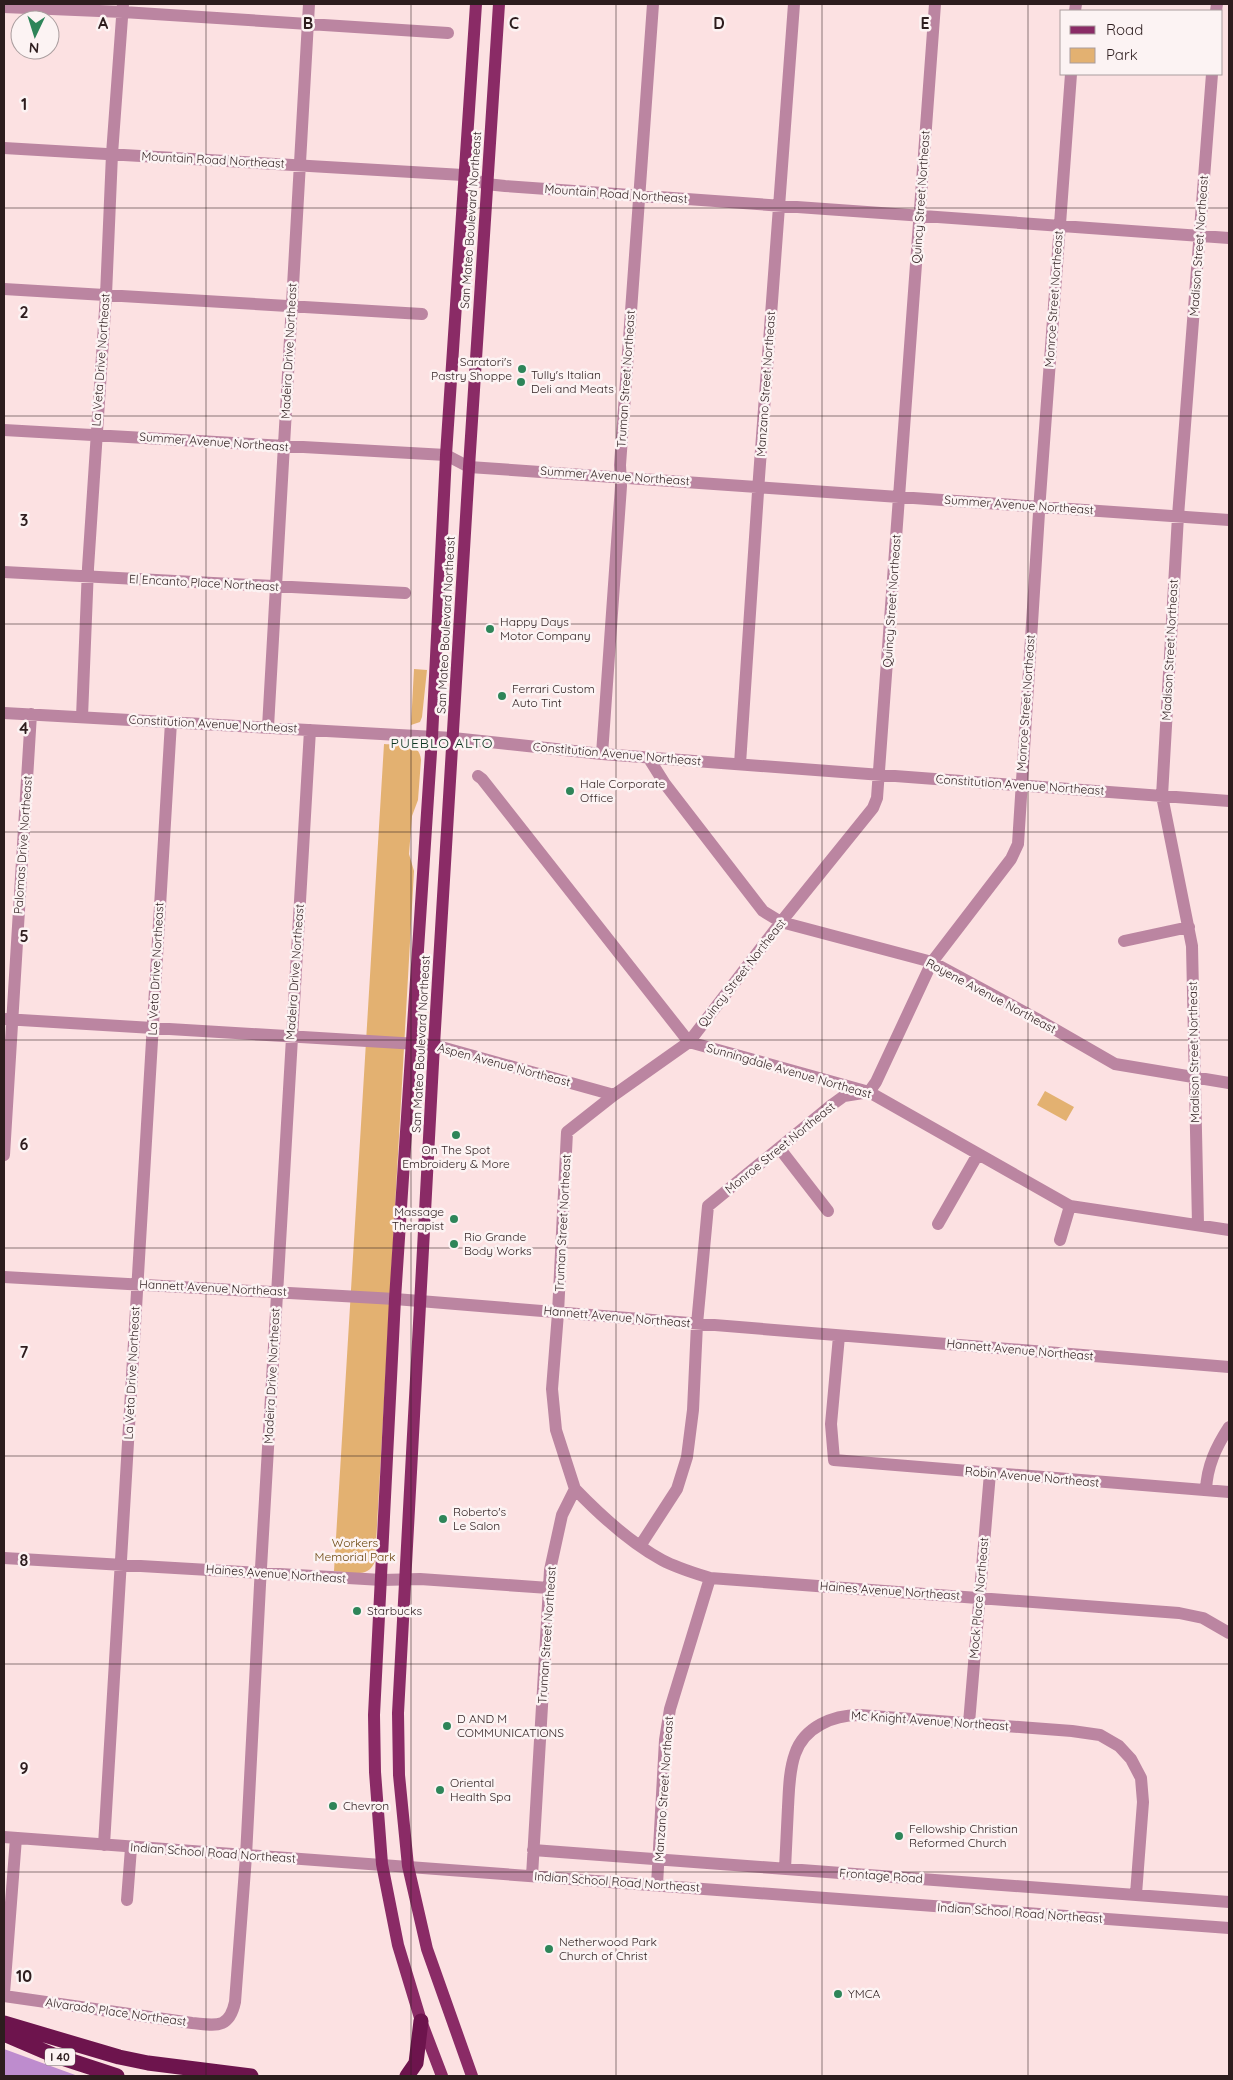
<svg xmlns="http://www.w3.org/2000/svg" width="1233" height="2080" viewBox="0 0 1233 2080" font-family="Quicksand,sans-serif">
	<rect width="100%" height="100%" fill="#fce1e2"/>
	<path fill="#e3b171" d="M414,669l13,1 -5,47 -2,5 -9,3z
		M384,744c14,1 36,-3 37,16l-3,40 -6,16 -3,38 5,17 -39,690c-6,18 -25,11 -41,10z
		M1045,1091l29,16 -8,14 -29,-16z"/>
	<path fill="#be8cce" d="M4,2049l74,27h-74z"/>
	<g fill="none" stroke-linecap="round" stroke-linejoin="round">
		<path stroke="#bb85a1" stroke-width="12" d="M4,7l119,5 325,21
			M1075,11l1,-7
			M1216,11l1,-7
			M4,148l459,27 23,9 19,2 724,52
			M4,289l418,25
			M4,430l442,25 23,12 760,53
			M4,572l401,21
			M4,713l449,25 149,16 627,47
			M82,717l6,-149 18,-273 6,-141 11,-150
			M268,727l41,-723
			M602,754l19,-268 -1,-21 33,-461
			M648,757l17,27 98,127 18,11 151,40 105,57 78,45 114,19
			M740,764l19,-287 35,-473
			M478,776l4,3 207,263 180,50 201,114 159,24
			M1124,941l65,-14
			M4,1019l430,26 180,50
			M780,1149l48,62
			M4,1155l27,-441
			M938,1224l40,-70
			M1198,1224l-6,-278 -30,-150 16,-280 34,-442
			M1060,1240l10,-34
			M4,1277l391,22 834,68
			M839,1336l-8,88 3,36 395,32
			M575,1489c26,27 54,53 87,71 15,8 32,13 48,18l469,35 24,5 26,15
			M1206,1490c1,-24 10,-43 23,-63
			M640,1546l37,-57 10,-32 6,-47 4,-86 11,-118 125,-102 11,-8 25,-4 7,-10 56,-120 79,-103 7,-15 22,-347 31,-423
			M4,1558l378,22 38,-1 129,9
			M969,1723l21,-250
			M4,1837l1225,91
			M104,1845l67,-1123
			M533,1850l696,52
			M785,1869c1,-21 2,-41 3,-62 1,-17 1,-36 7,-53 9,-27 38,-39 64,-39l213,16 28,4 19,11 12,13 10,19 2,24 -7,92
			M532,1876l18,-306 12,-55 13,-26 -19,-59 -4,-41 6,-76 9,-181 47,-37 75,-53 92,-120 92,-114 4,-10 58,-794
			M657,1885l8,-145 5,-31 40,-131
			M127,1900l4,-52
			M4,1993l12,-155
			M4,1996l188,27c23,2 37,7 43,-21l11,-146 14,-271 50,-855"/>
		<path stroke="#8a2b66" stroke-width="12" d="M442,2076l-21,-55 -23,-76 -16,-81 -7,-92 -1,-57 21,-416 37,-562 14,-282 30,-451
			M472,2076l-45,-127 -19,-83 -9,-91 -1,-62 36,-668 35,-578 30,-463"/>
		<path stroke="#6d144d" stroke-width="15" d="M4,2023l115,34 29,6 103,13
			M4,2034l49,21 64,21
			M407,2076l9,-13 5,-42"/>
	</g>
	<path fill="none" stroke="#2d1d1e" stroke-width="1" stroke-opacity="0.55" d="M206,4v2072M411,4v2072M616,4v2072M822,4v2072M1028,4v2072M4,208h1225M4,416h1225M4,624h1225M4,832h1225M4,1040h1225M4,1248h1225M4,1456h1225M4,1664h1225M4,1872h1225"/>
	<g fill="#2e8559" stroke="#fcf3f3" stroke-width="2">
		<circle cx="522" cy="369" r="5"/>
		<circle cx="521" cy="382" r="5"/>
		<circle cx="490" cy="629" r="5"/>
		<circle cx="502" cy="696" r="5"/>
		<circle cx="570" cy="791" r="5"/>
		<circle cx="456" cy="1135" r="5"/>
		<circle cx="454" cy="1219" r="5"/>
		<circle cx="454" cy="1244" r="5"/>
		<circle cx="443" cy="1519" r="5"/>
		<circle cx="357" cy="1611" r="5"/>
		<circle cx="447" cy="1726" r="5"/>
		<circle cx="440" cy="1790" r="5"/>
		<circle cx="333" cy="1806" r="5"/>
		<circle cx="899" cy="1836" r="5"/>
		<circle cx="549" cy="1949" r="5"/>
		<circle cx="838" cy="1994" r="5"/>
	</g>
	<g text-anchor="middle" stroke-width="5" stroke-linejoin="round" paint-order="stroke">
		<rect fill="#fcf3f3" stroke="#6b5d5e" stroke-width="1" x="45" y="2048.5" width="30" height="17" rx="4"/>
		<g font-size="11" font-weight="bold" fill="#2d1d1e">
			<text x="60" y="2061">I 40</text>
		</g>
		<g font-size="12" fill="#2d1d1e" stroke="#fcf3f3">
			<text transform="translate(213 160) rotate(3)" y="4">Mountain Road Northeast</text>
			<text transform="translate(616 194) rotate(4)" y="4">Mountain Road Northeast</text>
			<text transform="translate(921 197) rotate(-86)" y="4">Quincy Street Northeast</text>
			<text transform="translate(471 220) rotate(-86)" y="4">San Mateo Boulevard Northeast</text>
			<text transform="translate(1199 246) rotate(-86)" y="4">Madison Street Northeast</text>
			<text transform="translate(1054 299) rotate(-86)" y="4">Monroe Street Northeast</text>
			<text transform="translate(289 351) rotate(-87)" y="4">Madeira Drive Northeast</text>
			<text transform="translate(101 360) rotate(-86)" y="4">La Veta Drive Northeast</text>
			<text transform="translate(626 379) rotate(-86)" y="4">Truman Street Northeast</text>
			<text transform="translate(766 384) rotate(-86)" y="4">Manzano Street Northeast</text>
			<text transform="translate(214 442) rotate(4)" y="4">Summer Avenue Northeast</text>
			<text transform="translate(615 476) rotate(4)" y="4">Summer Avenue Northeast</text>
			<text transform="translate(1019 505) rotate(4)" y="4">Summer Avenue Northeast</text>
			<text transform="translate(204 583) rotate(3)" y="4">El Encanto Place Northeast</text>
			<text transform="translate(892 601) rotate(-86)" y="4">Quincy Street Northeast</text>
			<text transform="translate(446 625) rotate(-87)" y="4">San Mateo Boulevard Northeast</text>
			<text transform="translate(1170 650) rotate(-87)" y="4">Madison Street Northeast</text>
			<text transform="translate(1026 703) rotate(-86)" y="4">Monroe Street Northeast</text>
			<text transform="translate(213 724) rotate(3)" y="4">Constitution Avenue Northeast</text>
			<text transform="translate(617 754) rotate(5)" y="4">Constitution Avenue Northeast</text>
			<text transform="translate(1020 785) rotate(4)" y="4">Constitution Avenue Northeast</text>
			<text transform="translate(23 845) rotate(-86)" y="4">Palomas Drive Northeast</text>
			<text transform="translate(156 969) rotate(-87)" y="4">La Veta Drive Northeast</text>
			<text transform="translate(295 972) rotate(-86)" y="4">Madeira Drive Northeast</text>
			<text transform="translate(742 973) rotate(-52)" y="4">Quincy Street Northeast</text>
			<text transform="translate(991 996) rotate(28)" y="4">Royene Avenue Northeast</text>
			<text transform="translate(421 1044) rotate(-87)" y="4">San Mateo Boulevard Northeast</text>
			<text transform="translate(1194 1052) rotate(-91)" y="4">Madison Street Northeast</text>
			<text transform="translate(504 1065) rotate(15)" y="4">Aspen Avenue Northeast</text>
			<text transform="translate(789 1071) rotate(16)" y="4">Sunningdale Avenue Northeast</text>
			<text transform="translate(780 1148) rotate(-39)" y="4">Monroe Street Northeast</text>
			<text transform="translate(563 1223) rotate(-87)" y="4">Truman Street Northeast</text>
			<text transform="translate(213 1288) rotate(3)" y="4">Hannett Avenue Northeast</text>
			<text transform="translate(617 1317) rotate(5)" y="4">Hannett Avenue Northeast</text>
			<text transform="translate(1020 1350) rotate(5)" y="4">Hannett Avenue Northeast</text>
			<text transform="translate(132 1373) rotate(-87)" y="4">La Veta Drive Northeast</text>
			<text transform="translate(272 1376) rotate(-87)" y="4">Madeira Drive Northeast</text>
			<text transform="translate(1032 1477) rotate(5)" y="4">Robin Avenue Northeast</text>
			<text transform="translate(276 1574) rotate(4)" y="4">Haines Avenue Northeast</text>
			<text transform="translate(890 1591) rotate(4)" y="4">Haines Avenue Northeast</text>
			<text transform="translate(979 1598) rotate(-85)" y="4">Mock Place Northeast</text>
			<text transform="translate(547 1635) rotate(-86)" y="4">Truman Street Northeast</text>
			<text transform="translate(930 1721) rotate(4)" y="4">Mc Knight Avenue Northeast</text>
			<text transform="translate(664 1789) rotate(-86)" y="4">Manzano Street Northeast</text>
			<text transform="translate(213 1853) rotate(4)" y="4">Indian School Road Northeast</text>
			<text transform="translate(881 1876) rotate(4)" y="4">Frontage Road</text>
			<text transform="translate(617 1882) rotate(4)" y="4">Indian School Road Northeast</text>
			<text transform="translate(1020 1913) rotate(4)" y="4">Indian School Road Northeast</text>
			<text transform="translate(116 2012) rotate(8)" y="4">Alvarado Place Northeast</text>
		</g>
		<g font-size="12" fill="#2d1d1e" stroke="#fcf3f3" text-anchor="start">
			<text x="512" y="366" text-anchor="end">Saratori's<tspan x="512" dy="14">Pastry Shoppe</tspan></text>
			<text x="531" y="379">Tully's Italian<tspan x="531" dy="14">Deli and Meats</tspan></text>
			<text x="500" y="626">Happy Days<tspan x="500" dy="14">Motor Company</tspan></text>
			<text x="512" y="693">Ferrari Custom<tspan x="512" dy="14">Auto Tint</tspan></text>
			<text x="580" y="788">Hale Corporate<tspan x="580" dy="14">Office</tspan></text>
			<text x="456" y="1154" text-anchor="middle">On The Spot<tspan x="456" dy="14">Embroidery &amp; More</tspan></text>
			<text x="444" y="1216" text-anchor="end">Massage<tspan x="444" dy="14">Therapist</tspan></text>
			<text x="464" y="1241">Rio Grande<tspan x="464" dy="14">Body Works</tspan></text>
			<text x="453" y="1516">Roberto's<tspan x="453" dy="14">Le Salon</tspan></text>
			<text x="367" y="1615">Starbucks</text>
			<text x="457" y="1723">D AND M<tspan x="457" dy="14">COMMUNICATIONS</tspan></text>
			<text x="450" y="1787">Oriental<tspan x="450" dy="14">Health Spa</tspan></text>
			<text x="343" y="1810">Chevron</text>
			<text x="909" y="1833">Fellowship Christian<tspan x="909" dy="14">Reformed Church</tspan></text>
			<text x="559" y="1946">Netherwood Park<tspan x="559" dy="14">Church of Christ</tspan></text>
			<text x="848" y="1998">YMCA</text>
		</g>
		<g font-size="12" fill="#6b460f" stroke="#fcf3f3">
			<text x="355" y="1547">Workers<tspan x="355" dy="14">Memorial Park</tspan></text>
		</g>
		<g font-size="14" letter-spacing="1" fill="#0b3520" stroke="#fcf3f3">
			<text x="442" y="748">PUEBLO ALTO</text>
		</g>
	</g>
	<g font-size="16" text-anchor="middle" font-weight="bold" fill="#2d1d1e" stroke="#fcf3f3" stroke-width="5" stroke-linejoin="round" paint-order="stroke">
		<text x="103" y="29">A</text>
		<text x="308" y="29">B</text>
		<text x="514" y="29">C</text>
		<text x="719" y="29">D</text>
		<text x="925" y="29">E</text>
		<text x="24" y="110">1</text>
		<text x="24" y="318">2</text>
		<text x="24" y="526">3</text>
		<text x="24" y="734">4</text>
		<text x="24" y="942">5</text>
		<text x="24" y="1150">6</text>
		<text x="24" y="1358">7</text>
		<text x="24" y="1566">8</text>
		<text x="24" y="1774">9</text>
		<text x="24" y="1982">10</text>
	</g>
	<rect width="1233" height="2080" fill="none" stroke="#2d1d1e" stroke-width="10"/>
	<rect x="1060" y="10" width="162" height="65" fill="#fcf3f3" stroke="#a99d9e"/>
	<rect x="1070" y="26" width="25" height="8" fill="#8a2b66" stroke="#a99d9e"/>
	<text x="1106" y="35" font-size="15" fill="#2d1d1e">Road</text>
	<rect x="1070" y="48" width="25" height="15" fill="#e3b171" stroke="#a99d9e"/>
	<text x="1106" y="60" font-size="15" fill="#2d1d1e">Park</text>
	<g transform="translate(35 35) rotate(184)"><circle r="24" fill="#fcf3f3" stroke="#a99d9e"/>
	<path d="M0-4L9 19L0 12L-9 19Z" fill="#2e8559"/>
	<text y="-8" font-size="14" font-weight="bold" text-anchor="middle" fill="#2d1d1e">N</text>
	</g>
</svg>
